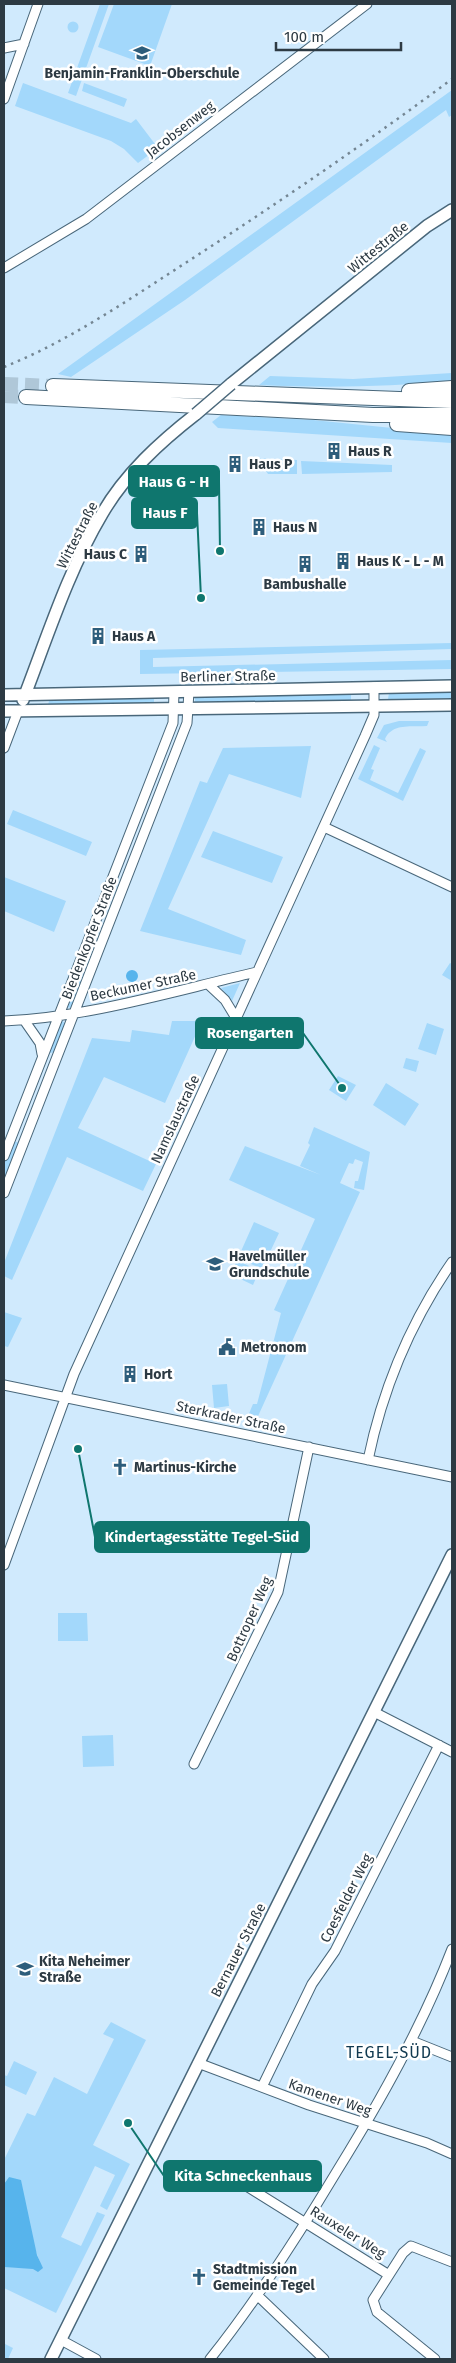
<svg xmlns="http://www.w3.org/2000/svg" width="456" height="2363" viewBox="0 0 456 2363" font-family="'Fira Sans',sans-serif">
	<rect width="100%" height="100%" fill="#d0eafd"/>
	<path fill="#a3d8fb" d="M100,4h9l-33,92 -8,-3z
		M114,4h58l-22,62 -52,-19z
		M67.5 27a5.5 5.5 0 1 1 11 0a5.5 5.5 0 1 1-11 0Z
		M23,83l108,40 5,-4 22,29 -20,15 -14,-14 -13,-8 -96,-35z
		M84,83l43,16 -3,8 -42,-16z
		M452,90v25l-3,2 -3,-7 -261,190 -114,77 -13,-3z
		M452,373v8c-64,6 -128,7 -193,4l11,-9 83,3z
		M221,415l92,5 139,14v9l-234,-15 -6,-6z
		M257,458l40,2v14h-29z
		M301,461l91,4v7l-90,2z
		M452,643v6l-299,9v9l299,-7v9l-312,5v-24z
		M389,693h63v5l-64,1z
		M351,694v6l-156,2v-6z
		M154,697v6l-106,2 1,-4z
		M399,721h30l-2,5c-16,1 -35,-3 -42,13l2,3 -10,-4 7,-13z
		M374,745l6,3 -9,21 3,1 -4,10 28,13 22,-45 6,3 -23,50 -45,-22z
		M311,746l-10,52 -72,-24 -61,135 78,31 -5,15 -101,-24 60,-150 7,2 16,-35z
		M13,810l79,32 -6,14 -79,-32z
		M213,831l70,26 -11,26 -71,-26z
		M4,877l62,24 -12,31 -50,-21z
		M450,963l2,1v17l-10,-6z
		M80,973l5,3 -13,31 -3,1 -2,-2z
		M240,983l-8,18 -11,-13z
		M61,1020l5,4 -11,28 -5,1 -2,-2z
		M172,1021h30l-37,82 -61,-26 -26,51 78,36 -13,27 -76,-34 -55,123 -8,-4v-13l88,-225 38,4 2,-12 37,5z
		M427,1023l17,6 -8,26 -18,-6z
		M406,1058l13,3 -3,11 -13,-4z
		M338,1076l18,9 -10,16 -17,-11z
		M386,1083l33,21 -14,22 -32,-21z
		M314,1127l56,25 -6,38 -10,-2 1,-7h3l5,-19 -8,-3 -2,5 -4,-1 -9,20 20,9 -106,233 -9,-2 8,-19h4l24,-91 -7,-3 41,-91 -86,-39 16,-34 76,29 -21,-9 10,-21 -2,-2z
		M12,1140l7,3 -15,39v-21z
		M254,1222l25,11 -17,36 -24,-11z
		M237,1260l22,11 -6,14 -23,-11z
		M4,1312l18,6 -14,29 -4,-1z
		M227,1384l2,22 -15,2 -2,-23z
		M58,1613h29l1,28h-30z
		M113,1735l1,31 -31,1 -1,-31z
		M111,2022l35,18 -53,105 37,19 -23,46 -7,-4 15,-31 -20,-9 -34,71 20,9 16,-34 8,3 -49,98 -52,-25v-21l38,1 -33,-91 -5,7v-24l23,-47 8,3 19,-39 33,17 27,-55 -11,-5z
		M14,2061l23,11 -11,23 -22,-10v-10l3,1z
		M5,2344l8,4 -5,11h-4z"/>
	<path fill="#57b4ec" d="M126 976a6 6 0 1 1 12 0a6 6 0 1 1-12 0Z
		M9,2177l12,3 16,75 6,13 -5,4 -5,-3 -29,-2v-83z"/>
	<g fill="none" stroke-linecap="round" stroke-linejoin="round">
		<path stroke="#afc7d8" stroke-width="14" stroke-dasharray="14 7" stroke-linecap="butt" d="M4,384l49,2
			M4,396l22,1"/>
		<g stroke="#49677a" stroke-width="11">
			<path id="minor" d="M4,48l20,-4
				M4,99l34,-95
				M4,268l82,-49 281,-215
				M4,748l14,-37
				M324,827l128,60
				M209,985l16,15 11,18
				M24,1020l16,23 2,11
				M4,1021c86,-4 169,-30 253,-49
				M4,1156l169,-433 1,-31
				M4,1193l183,-470 2,-32
				M4,1385l448,92
				M368,1460c15,-73 42,-137 84,-198
				M4,1565l70,-191 291,-638 9,-21v-28
				M374,1712l78,40
				M194,1764l84,-172 31,-145
				M412,2041l40,16
				M198,2063l111,42 118,38 25,11
				M262,2087l50,-103 23,-33 104,-206
				M240,2182l149,93
				M257,2295l67,64
				M61,2340l35,19
				M210,2359c47,-59 88,-123 127,-188 44,-71 85,-144 115,-222
				M435,2359l-58,-47 -4,-12 30,-47 8,-7 41,16"/>
		</g>
		<g stroke="#49677a" stroke-width="14">
			<path id="major" d="M231,384l196,-158 25,-16
				M4,695l448,-9
				M23,700c24,-62 45,-129 79,-186 23,-40 58,-72 94,-100
				M4,711l448,-6
				M51,2359l401,-804"/>
		</g>
		<g stroke="#49677a" stroke-width="16">
			<path id="highway" d="M53,386l399,15
				M409,391l43,-3
				M26,397l347,18h79
				M397,424l55,4"/>
		</g>
		<use href="#minor" stroke="#fff" stroke-width="9"/>
		<use href="#major" stroke="#fff" stroke-width="11"/>
		<use href="#highway" stroke="#fff" stroke-width="14"/>
		<path stroke="#748693" stroke-width="2.5" stroke-dasharray="2.5 5" stroke-linecap="butt" d="M4,367c65,-26 124,-67 183,-105 91,-59 179,-119 265,-183"/>
		<g stroke="#49677a" stroke-width="14" stroke-linecap="butt">
			<path id="major-bridge" d="M196,414l35,-30"/>
		</g>
		<use href="#major-bridge" stroke="#fff" stroke-width="11"/>
	</g>
	<defs>
		<g id="school-bare" transform="scale(1.35)"><path d="M0-5L7-2L0 1L-7-2ZM-4 1L0 2.5L4 1V4Q0 6-4 4Z" fill="#2d5d7b" stroke="#fff" stroke-width="2.5" paint-order="stroke"/></g>
		<g id="building-bare" transform="scale(1.35)"><path d="M-4-6H4V6H1V3H-1V6H-4ZM-2.5-4.3h1.7v1.8h-1.7ZM.8-4.3h1.7v1.8H.8ZM-2.5-1h1.7V.8h-1.7ZM.8-1h1.7V.8H.8Z" fill="#2d5d7b" stroke="#fff" stroke-width="2.5" paint-order="stroke"/></g>
		<g id="civic-bare" transform="scale(1.35)"><path d="M-.6-6.5H3V-4.5H.6V-3L4-1V1h2V6H-6V1h2V-1L-.6-3ZM-1.2 2.5V6h2.4V2.5Z" fill="#2d5d7b" stroke="#fff" stroke-width="2.5" paint-order="stroke"/></g>
		<g id="church-bare" transform="scale(1.35)"><path d="M-1.2-6h2.4v3.5h3.3v2.4h-3.3V6h-2.4V-.1h-3.3v-2.4h3.3Z" fill="#2d5d7b" stroke="#fff" stroke-width="2.5" paint-order="stroke"/></g>
	</defs>
	<g fill-rule="evenodd">
		<use href="#school-bare" x="142" y="53"/>
		<use href="#building-bare" x="334" y="451"/>
		<use href="#building-bare" x="235" y="464"/>
		<use href="#building-bare" x="259" y="527"/>
		<use href="#building-bare" x="141" y="554"/>
		<use href="#building-bare" x="343" y="561"/>
		<use href="#building-bare" x="305" y="564"/>
		<use href="#building-bare" x="98" y="636"/>
		<use href="#school-bare" x="215" y="1264"/>
		<use href="#civic-bare" x="227" y="1347"/>
		<use href="#building-bare" x="130" y="1374"/>
		<use href="#church-bare" x="120" y="1467"/>
		<use href="#school-bare" x="25" y="1969"/>
		<use href="#church-bare" x="199" y="2277"/>
	</g>
	<g text-anchor="middle" stroke-width="5" stroke-linejoin="round" paint-order="stroke">
		<g font-size="14" font-weight="bold" fill="#2d3a43" stroke="#fff" text-anchor="start">
			<text x="142" y="78" text-anchor="middle">Benjamin-Franklin-Oberschule</text>
			<text x="348" y="456">Haus R</text>
			<text x="249" y="469">Haus P</text>
			<text x="273" y="532">Haus N</text>
			<text x="127" y="559" text-anchor="end">Haus C</text>
			<text x="357" y="566">Haus K - L - M</text>
			<text x="305" y="589" text-anchor="middle">Bambushalle</text>
			<text x="112" y="641">Haus A</text>
			<text x="229" y="1261">Havelmüller<tspan x="229" dy="16">Grundschule</tspan></text>
			<text x="241" y="1352">Metronom</text>
			<text x="144" y="1379">Hort</text>
			<text x="134" y="1472">Martinus-Kirche</text>
			<text x="39" y="1966">Kita Neheimer<tspan x="39" dy="16">Straße</tspan></text>
			<text x="213" y="2274">Stadtmission<tspan x="213" dy="16">Gemeinde Tegel</tspan></text>
		</g>
		<g font-size="14" fill="#2d3a43" stroke="#fff">
			<text transform="translate(180 129) rotate(-38)" y="5">Jacobsenweg</text>
			<text transform="translate(378 247) rotate(-39)" y="5">Wittestraße</text>
			<text transform="translate(77 535) rotate(-63)" y="5">Wittestraße</text>
			<text transform="translate(228 676) rotate(-1)" y="5">Berliner Straße</text>
			<text transform="translate(89 938) rotate(-69)" y="5">Biedenkopfer Straße</text>
			<text transform="translate(143 985) rotate(-12)" y="5">Beckumer Straße</text>
			<text transform="translate(175 1119) rotate(-65)" y="5">Namslaustraße</text>
			<text transform="translate(231 1417) rotate(12)" y="5">Sterkrader Straße</text>
			<text transform="translate(249 1619) rotate(-66)" y="5">Bottroper Weg</text>
			<text transform="translate(346 1898) rotate(-63)" y="5">Coesfelder Weg</text>
			<text transform="translate(238 1950) rotate(-63)" y="5">Bernauer Straße</text>
			<text transform="translate(330 2097) rotate(19)" y="5">Kamener Weg</text>
			<text transform="translate(348 2232) rotate(32)" y="5">Rauxeler Weg</text>
		</g>
		<g font-size="16" letter-spacing="1" fill="#103950" stroke="#fff">
			<text x="389" y="2058">TEGEL-SÜD</text>
		</g>
	</g>
	<path fill="none" stroke="#0f766e" stroke-width="2" d="M220 551L219 481M201 598L197 513M342 1088L303 1033M78 1449L95 1537M128 2123L164 2176"/>
	<g fill="#0f766e" stroke="#fff" stroke-width="2">
		<circle cx="220" cy="551" r="5"/>
		<circle cx="201" cy="598" r="5"/>
		<circle cx="342" cy="1088" r="5"/>
		<circle cx="78" cy="1449" r="5"/>
		<circle cx="128" cy="2123" r="5"/>
	</g>
	<g fill="#0f766e" stroke="#0f766e" stroke-width="2">
		<rect x="129" y="466" width="90" height="30" rx="5"/>
		<rect x="132" y="498" width="65" height="30" rx="5"/>
		<rect x="196" y="1018" width="107" height="30" rx="5"/>
		<rect x="95" y="1522" width="214" height="30" rx="5"/>
		<rect x="164" y="2161" width="157" height="30" rx="5"/>
	</g>
	<g font-size="15" text-anchor="middle" font-weight="bold" fill="#fff">
		<text x="174" y="487">Haus G - H</text>
		<text x="165" y="518">Haus F</text>
		<text x="250" y="1038">Rosengarten</text>
		<text x="202" y="1542">Kindertagesstätte Tegel-Süd</text>
		<text x="243" y="2181">Kita Schneckenhaus</text>
	</g>
	<rect width="456" height="2363" fill="none" stroke="#2d3a43" stroke-width="10"/>
	<path d="M276 42v8h125v-8" fill="none" stroke="#2d3a43" stroke-width="2.5"/>
	<text x="284" y="42" font-size="15" fill="#2d3a43" stroke="#ffffff" stroke-width="4" paint-order="stroke">100 m</text>
</svg>
